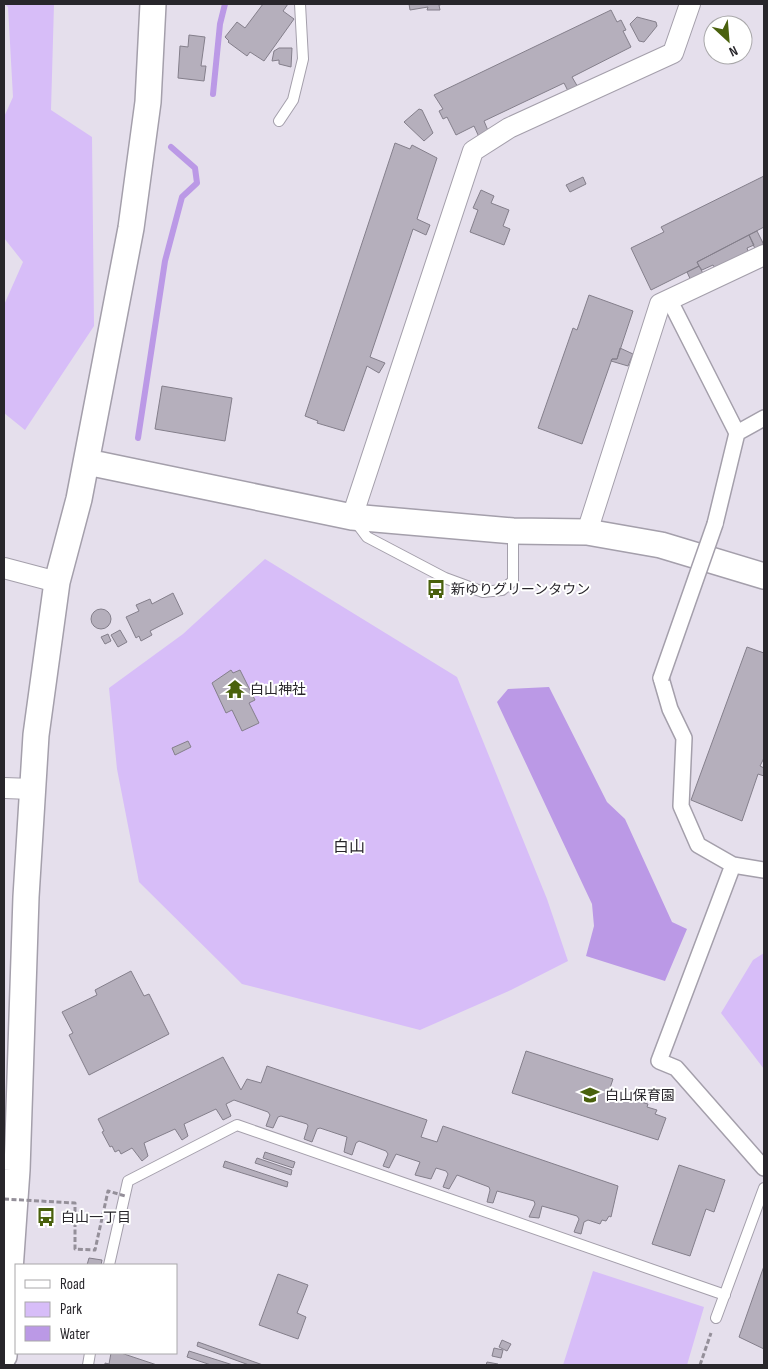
<svg xmlns="http://www.w3.org/2000/svg" width="768" height="1369" viewBox="0 0 768 1369" font-family="'Sofia Sans Condensed','Noto Sans JP',sans-serif">
	<rect width="100%" height="100%" fill="#e5dfec"/>
	<path fill="#d7bdf8" d="M5,4h49l-3,106 41,27 2,189 -69,104 -21,-17v-108l19,-43 -19,-24v-121l9,-20 -5,-90z
		M265,559l192,118 90,222 21,62 -57,29 -91,40 -178,-46 -103,-102 -22,-113 -8,-81 74,-54z
		M764,953v116l-43,-56 32,-53z
		M593,1271l111,36 -17,58h-124z"/>
	<path fill="#bb99e6" d="M549,687l58,115 18,17 47,103 15,7 -22,52 -79,-25 8,-30 -2,-22 -95,-202 11,-13z"/>
	<g fill="none" stroke-linecap="round" stroke-linejoin="round">
		<path stroke="#bb99e6" stroke-width="6" d="M213,94l7,-70 5,-20
			M138,438l27,-177 17,-64 15,-14 -2,-15 -24,-21"/>
	</g>
	<path fill="#b5afbc" stroke="#847f8b" d="M263,4h25l-5,7 11,8 -30,42 -14,-9 -3,4 -19,-14 1,-1 -4,-4 12,-15 8,6z
		M409,4h35l-5,1 1,5h-13l1,-3 -18,3z
		M611,10l6,12 4,-2 5,10 -3,1 8,16 -59,30 7,12 -10,4 -5,-10 -80,38 5,12 -10,4 -5,-11 -18,9 -9,-18 -4,2 -4,-8 4,-2 -9,-14z
		M637,17l19,5 1,4 -13,16 -5,-1 -9,-17z
		M189,35l16,2 -4,29h5l-2,15 -26,-3 2,-32 8,1z
		M279,48h13l-1,19 -12,-3v-4l-7,1 2,-10z
		M419,109l3,1 11,23 -9,8 -20,-19z
		M395,143l15,6 2,-4 25,13 -20,61 13,6 -4,10 -13,-6 -43,128 15,6 -6,10 -12,-7 -23,65 -27,-8 1,-2 -13,-5z
		M764,176v51l-67,35 2,4 -48,24 -20,-42 33,-16 -3,-5z
		M583,177l3,7 -16,8 -4,-7z
		M481,190l13,6 -3,7 18,7 -6,16 7,3 -6,16 -34,-13 8,-22 -5,-2z
		M757,231l7,14 -8,6 -7,-16z
		M749,235l5,10 -7,3 2,6 -33,16 -3,-5 -11,5 -3,-4 -2,-4z
		M699,266l7,13 -13,6 -6,-13z
		M589,295l44,16 -16,48h-5l-30,85 -44,-16 35,-100 4,2z
		M620,348l13,6 -5,12 -17,-5 1,-2h5z
		M162,386l70,12 -7,43 -70,-12z
		M173,593l10,21 -33,17 2,4 -11,6 -2,-5 -3,2 -10,-21 13,-6 -3,-6 14,-6 2,5z
		M91 619a10 10 0 1 1 20 0a10 10 0 1 1-20 0Z
		M120,630l7,12 -9,5 -7,-12z
		M108,634l3,7 -6,3 -4,-7z
		M747,647l17,6v105l-4,8 4,2v8l-6,-2 -16,47 -51,-21z
		M231,670l2,3 7,-3 15,30 -6,3 10,20 -17,8 -10,-21 -6,3 -14,-30z
		M188,741l3,6 -16,8 -3,-7z
		M131,971l13,25 5,-2 20,40 -80,41 -20,-40 4,-2 -11,-21 35,-17 -2,-5z
		M526,1051l87,28 -3,9 28,9 -1,4 11,3 -1,3 10,3 -2,4 11,4 -8,22 -146,-47z
		M223,1057l18,33 6,-11 14,4 6,-17 160,54 -6,17 16,5 6,-16 175,60 -7,31 -2,-1 -3,5 -4,-1 -2,4 -12,-4 -4,2 -3,12 -7,-2 5,-13 -2,-3 -35,-10 -3,12 -10,-1 6,-13 -1,-3 -37,-10 -4,12 -6,-1 3,-12 -1,-3 -32,-12 -8,14 -6,-2 5,-13 -2,-3 -10,-3 -5,11 -16,-4 5,-13 -24,-8 -7,14 -6,-2 5,-12 -2,-3 -27,-10 -3,2 -4,12 -8,-3 3,-15 -27,-9 -3,1 -5,13 -8,-3 4,-13 -1,-2 -26,-8 -3,1 -5,11 -7,-2 4,-11 -2,-3 -34,-12 -8,4 5,12 -8,4 -7,-11 -32,15 4,12 -6,4 -7,-11 -31,14 4,13 -6,5 -10,-13 -11,6 -2,-4 -4,2 -3,-6 -2,1 -8,-15 2,-1 -6,-12z
		M265,1152l30,10 -2,6 -30,-10z
		M257,1158l35,12 -1,5 -36,-12z
		M225,1161l63,21 -1,5 -64,-20z
		M679,1165l46,15 -11,32 -8,-3 -16,47 -38,-12z
		M89,1258l13,2 -1,5h-14z
		M764,1266v83l-25,-12z
		M278,1274l30,11 -11,28 9,4 -8,22 -39,-14z
		M502,1340l9,4 -4,7 -8,-4z
		M198,1342l65,23h-14l-52,-19z
		M494,1348l9,2 -2,8 -9,-2z
		M189,1351l44,14h-22l-24,-8z
		M111,1353h10l36,12h-52v-2l4,1z
		M487,1362l11,2v1h-12z"/>
	<g fill="none" stroke-linecap="round" stroke-linejoin="round">
		<g stroke="#a49fab" stroke-width="12">
			<path id="service" d="M279,121l14,-21 10,-41 -3,-55
				M355,521l12,16 78,41 38,14 19,-2 11,-9v-50
				M109,1265l19,-84 109,-56 488,170
				M716,1318l48,-130
				M88,1365l2,-12"/>
		</g>
		<g stroke="#a49fab" stroke-width="18">
			<path id="pedestrian" d="M670,301l67,132 -22,91
				M737,433l27,-15
				M661,678l9,31 14,29 -3,68 17,39 35,20 31,5
				M733,865l-74,196 17,7 88,100"/>
		</g>
		<g stroke="#a49fab" stroke-width="22">
			<path id="minor" d="M352,517l121,-366 36,-23 164,-75 17,-49
				M587,532l73,-228 104,-49
				M4,568l53,14
				M4,788l28,1"/>
		</g>
		<g stroke="#a49fab" stroke-width="28">
			<path id="tertiary" d="M87,462l265,55 161,14 74,1 74,13 103,31
				M4,1356l13,-186 9,-273 10,-162 21,-153 22,-83 52,-271 17,-126 5,-98"/>
		</g>
		<path stroke="#948f99" stroke-width="3" stroke-dasharray="5 2.5" stroke-linecap="butt" d="M700,1365l11,-32"/>
		<use href="#service" stroke="#fff" stroke-width="10"/>
		<use href="#pedestrian" stroke="#fff" stroke-width="15"/>
		<use href="#minor" stroke="#fff" stroke-width="20"/>
		<use href="#tertiary" stroke="#fff" stroke-width="25"/>
		<g stroke="#a49fab" stroke-width="18" stroke-linecap="butt">
			<path id="pedestrian-bridge" d="M661,678l54,-154"/>
		</g>
		<path stroke="#948f99" stroke-width="3" stroke-dasharray="5 2.5" stroke-linecap="butt" d="M4,1199l71,4v46l20,1 13,-59 17,5"/>
		<use href="#pedestrian-bridge" stroke="#fff" stroke-width="15"/>
	</g>
	<defs>
		<g id="bus-bare" transform="scale(1.5)"><path d="M-5-6H5V4H4V6H2V4H-2V6H-4V4H-5ZM-3.5-4V0h7V-4ZM-3.5 1.2v1.5H-2V1.2ZM2 1.2v1.5H3.5V1.2Z" fill="#4a610d" stroke="#fff" stroke-width="2.5" paint-order="stroke"/></g>
		<g id="temple-bare" transform="scale(1.5)"><path d="M0-6L5-2H3V0L6.5 2.5H4V6H1.5V3h-3V6H-4V2.5H-6.5L-3 0V-2H-5Z" fill="#4a610d" stroke="#fff" stroke-width="2.5" paint-order="stroke"/></g>
		<g id="school-bare" transform="scale(1.5)"><path d="M0-5L7-2L0 1L-7-2ZM-4 1L0 2.5L4 1V4Q0 6-4 4Z" fill="#4a610d" stroke="#fff" stroke-width="2.5" paint-order="stroke"/></g>
	</defs>
	<g fill-rule="evenodd">
		<use href="#bus-bare" x="436" y="589"/>
		<use href="#temple-bare" x="235" y="689"/>
		<use href="#school-bare" x="590" y="1095"/>
		<use href="#bus-bare" x="46" y="1217"/>
	</g>
	<g text-anchor="middle" stroke-width="4" stroke-linejoin="round" paint-order="stroke">
		<g font-size="14" fill="#28262b" stroke="#fff" text-anchor="start">
			<text x="451" y="594">新ゆりグリーンタウン</text>
			<text x="250" y="694">白山神社</text>
			<text x="605" y="1100">白山保育園</text>
			<text x="61" y="1222">白山一丁目</text>
		</g>
		<g font-size="16" fill="#28262b" stroke="#fff">
			<text x="349" y="852">白山</text>
		</g>
	</g>
	<rect width="768" height="1369" fill="none" stroke="#28262b" stroke-width="10"/>
	<rect x="15" y="1264" width="162" height="90" fill="#ffffff" stroke="#a9a8aa"/>
	<rect x="25" y="1280" width="25" height="8" fill="#ffffff" stroke="#a9a8aa"/>
	<text x="60" y="1289" font-size="15" fill="#28262b">Road</text>
	<rect x="25" y="1302" width="25" height="15" fill="#d7bdf8" stroke="#a9a8aa"/>
	<text x="60" y="1314" font-size="15" fill="#28262b">Park</text>
	<rect x="25" y="1326" width="25" height="15" fill="#bb99e6" stroke="#a9a8aa"/>
	<text x="60" y="1339" font-size="15" fill="#28262b">Water</text>
	<g transform="translate(728 40) rotate(154)"><circle r="24" fill="#ffffff" stroke="#a9a8aa"/>
	<path d="M0-4L9 19L0 12L-9 19Z" fill="#4a610d"/>
	<text y="-8" font-size="14" font-weight="bold" text-anchor="middle" fill="#28262b">N</text>
	</g>
</svg>
